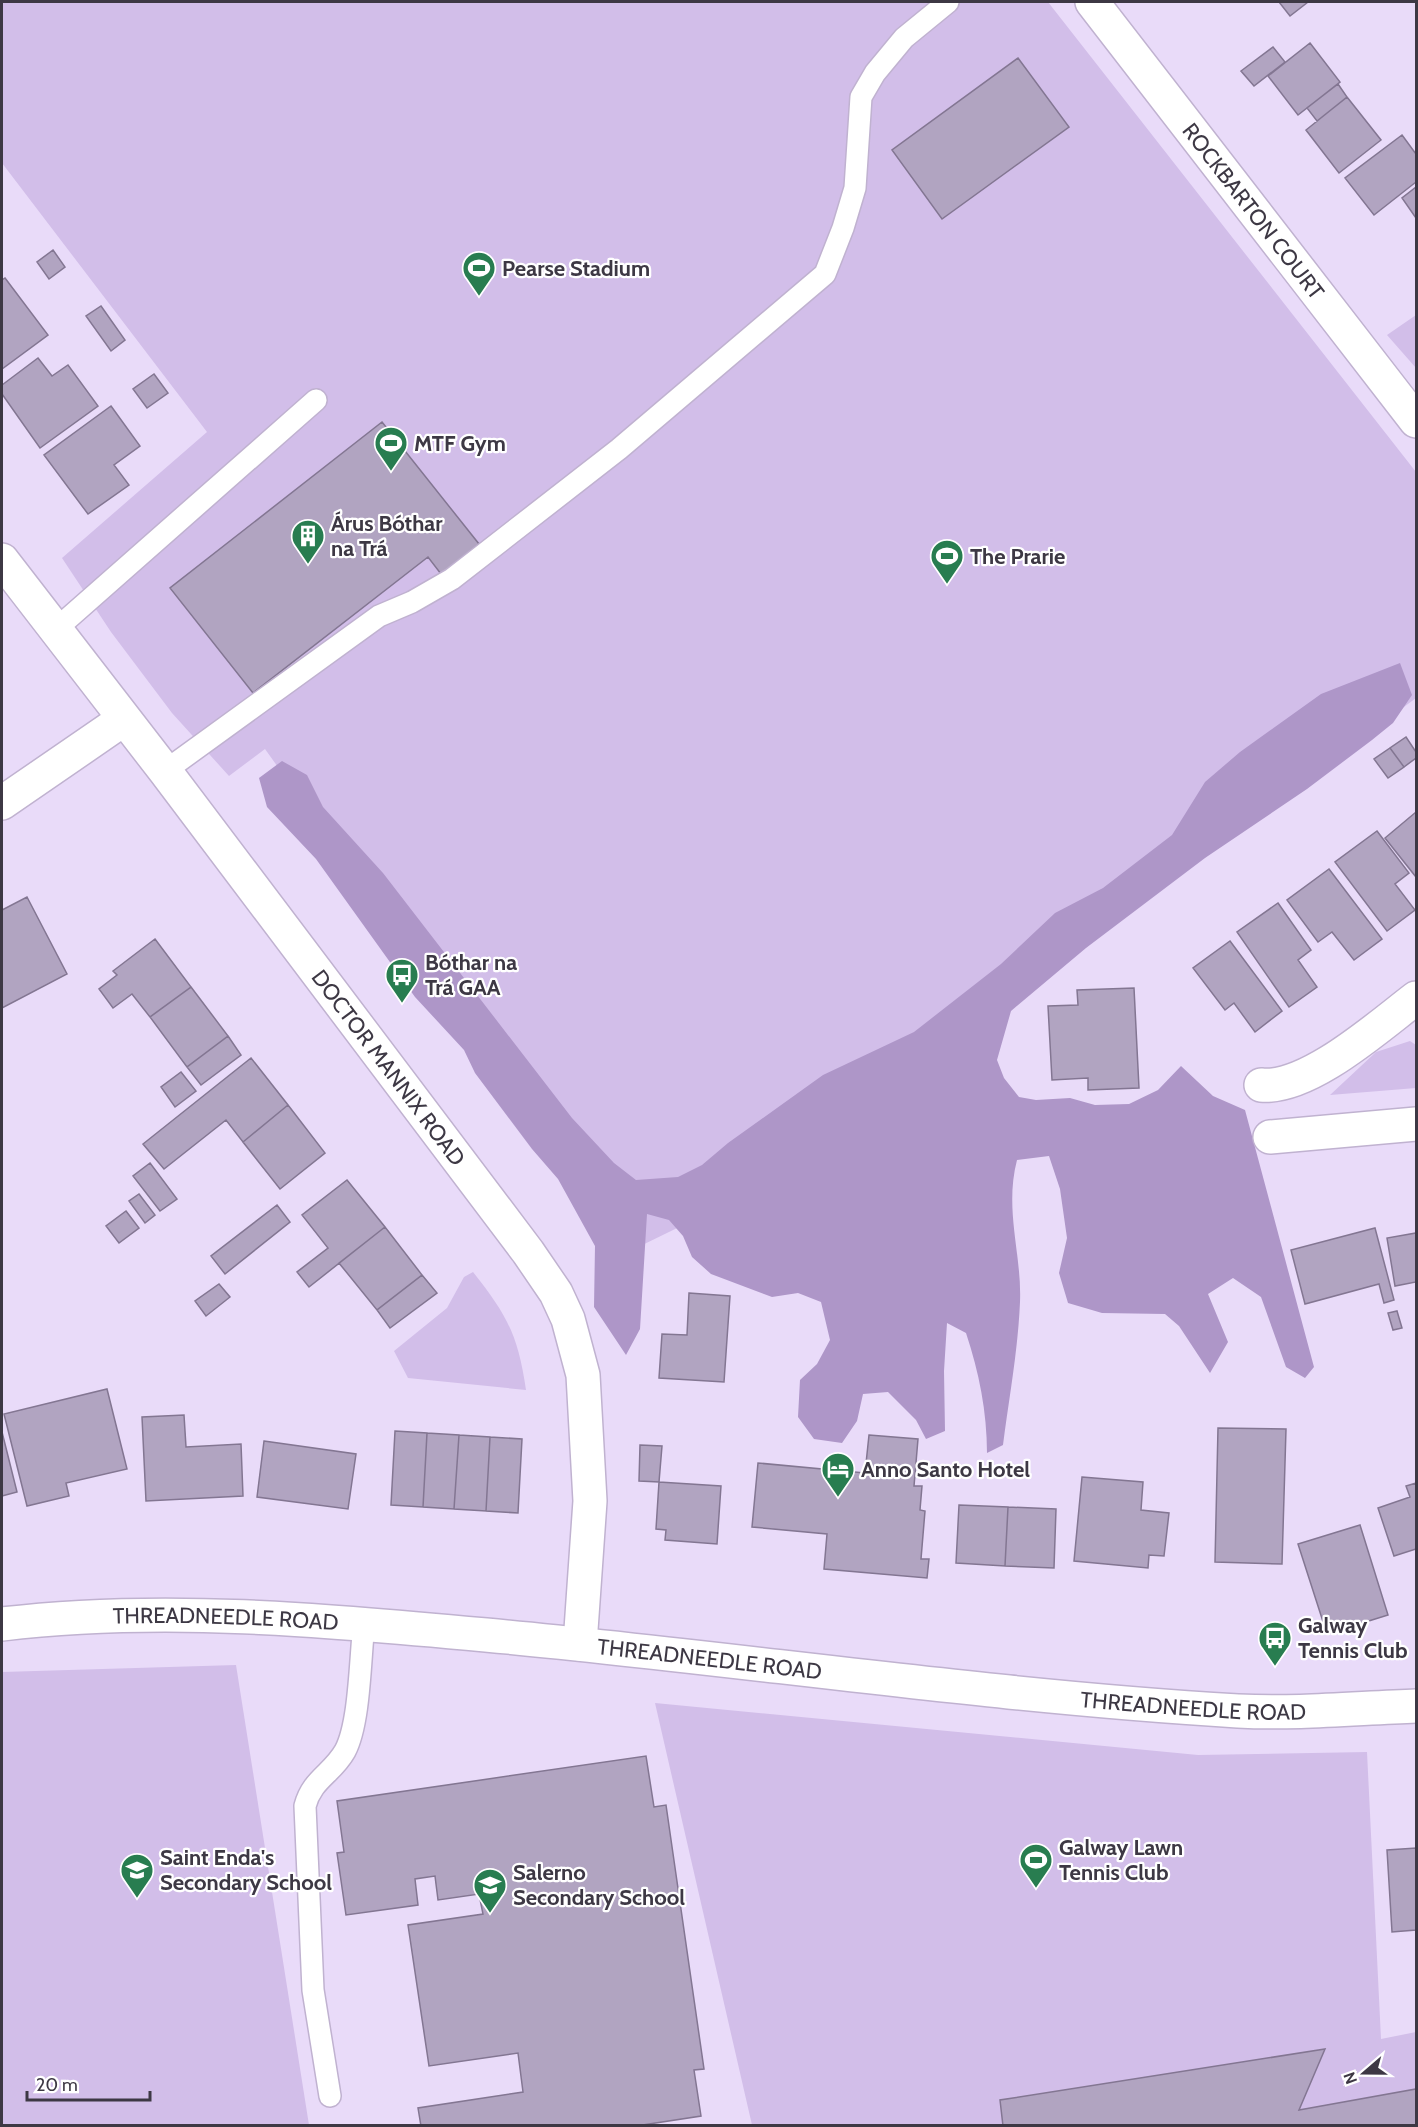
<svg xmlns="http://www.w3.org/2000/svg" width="1418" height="2127" viewBox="0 0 1418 2127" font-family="Cabin,sans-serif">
	<rect width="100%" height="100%" fill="#e9dbf9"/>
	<path fill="#d2bee9" d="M2,2h1046l368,470v226l-659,491 -131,64 -361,-504 -36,27 -57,-63 -61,-81 -49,-74 145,-126 -205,-269z
		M1416,315v53l-29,-33z
		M1410,1041l6,4v43l-86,7 46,-43z
		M473,1272c34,43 45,63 53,118l-118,-12 -14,-27 53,-43 17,-31z
		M236,1665l73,460h-307v-453z
		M655,1703l543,52 169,-3 14,287 35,-7v93h-664z"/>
	<path fill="#ae96c8" d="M1400,663l12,32 -19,28 -21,17 -65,49 -102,69 -119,90 -75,63 -14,49 7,18 15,19 17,3 34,-2 25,7 34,-1 29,-14 23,-24 32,30 32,14 69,257 -9,11 -19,-11 -25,-70 -28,-19 -25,16 20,48 -18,31 -31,-47 -14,-12 -63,-1 -34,-10 -9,-30 8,-35 -7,-49 -11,-33 -32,4c-13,50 5,94 3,142 -2,48 -11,96 -17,143l-16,8c0,-41 -8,-81 -21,-120l-19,-10 -3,48 1,60 -19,8 -10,-19 -28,-28 -25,2 -6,27 -15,22 -28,-4 -16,-22 2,-37 17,-16 13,-24 -9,-38 -23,-9 -26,4 -61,-23 -19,-17 -9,-21 -14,-16 -22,-6 -7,115 -14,26 -32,-48 1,-61 -37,-67 -26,-30 -57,-76 -11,-23 -49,-53 -99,-138 -49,-52 -8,-29 23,-17 25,14 16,32 60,66 189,245 42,45 22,17 42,-3 24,-12 26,-22 95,-68 91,-43 87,-68 54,-51 48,-25 69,-53 33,-53 35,-30 81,-58z"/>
	<path fill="#b1a4c1" stroke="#837692" stroke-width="1.5" d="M1279,2h29l-18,14z
		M1310,43l30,39 -42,33 -30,-39z
		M1273,47l12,15 -31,24 -13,-15z
		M1018,58l51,69 -127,92 -50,-69z
		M1338,84l9,13 -30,24 -10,-13z
		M1347,97l34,43 -42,33 -33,-43z
		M1402,135l14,19v28l-42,33 -29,-37z
		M1416,187v31l-14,-20z
		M53,250l12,17 -16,12 -12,-17z
		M5,278l43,57 -46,34v-89z
		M101,306l24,34 -14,11 -25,-35z
		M38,358l14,18 16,-11 30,41 -58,42 -38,-54v-9z
		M154,374l14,19 -21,15 -14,-19z
		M111,406l29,40 -26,19 15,20 -41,29 -44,-59z
		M382,422l97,122 -38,30 -13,-17 -175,136 -83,-105z
		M1406,737l10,15v6l-12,9 -14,-19z
		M1390,748l14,19 -16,11 -14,-19z
		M1416,812v65l-31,-39z
		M1377,831l32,42 -14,11 20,26 -28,21 -52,-69z
		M1329,869l53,70 -28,21 -22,-28 -14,10 -31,-42z
		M27,897l40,77 -65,34v-98z
		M1278,903l33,47 -13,10 19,27 -28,20 -52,-75z
		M155,939l36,48 -41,30 -18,-23 -19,14 -14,-19 18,-14 -4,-4z
		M1230,941l52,70 -27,21 -21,-29 -9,7 -32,-42z
		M191,987l37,49 -41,31 -37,-50z
		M1134,988l5,100 -51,2v-12l-36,2 -4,-74 30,-1 -1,-15z
		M228,1036l13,19 -40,30 -14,-18z
		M251,1058l37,47 -45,37 -17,-22 -62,49 -21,-25z
		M181,1072l15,19 -21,16 -14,-20z
		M288,1105l37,48 -45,36 -37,-47z
		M150,1163l27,36 -17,12 -27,-35z
		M347,1180l38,47 -76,60 -12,-15 31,-24 -26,-33z
		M139,1194l16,21 -10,8 -16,-22z
		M277,1205l13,17 -65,52 -14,-18z
		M126,1211l13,17 -20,15 -13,-17z
		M385,1227l37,48 -45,35 -38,-47z
		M1375,1228l19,72 -10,3 -5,-19 -74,20 -14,-54z
		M1416,1233v49l-21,4 -8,-48z
		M422,1275l15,18 -47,35 -13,-18z
		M219,1284l11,13 -24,19 -11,-15z
		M689,1293l41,3 -6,86 -65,-4 3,-44 25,1z
		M1397,1311l5,17 -9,2 -5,-17z
		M107,1389l20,80 -61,14 3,13 -42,10 -23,-92z
		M184,1415l2,32 55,-3 2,52 -97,5 -4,-84z
		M1218,1428l68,1 -4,135 -67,-2z
		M395,1431l32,2 -4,74 -32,-2z
		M2,1432l15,60 -15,4z
		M427,1433l32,2 -5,74 -31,-2z
		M459,1435l31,2 -4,74 -32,-2z
		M869,1435l49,4 -4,47h8l-2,24 5,1 -4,48h8l-2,19 -103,-9 3,-35 -75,-7 6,-64 107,10z
		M490,1437l32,2 -4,74 -32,-2z
		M264,1441l92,13 -8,55 -91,-12z
		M640,1445l22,1 -3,36 -20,-1z
		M1082,1477l61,5 -2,28 28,3 -5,43 -15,-1 -1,13 -74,-7z
		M659,1482l62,4 -4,58 -52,-4 1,-10 -10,-1z
		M1416,1483v66l-22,7 -16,-48 32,-11 -4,-11z
		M959,1505l49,2 -3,59 -49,-3z
		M1008,1507l48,2 -2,59 -49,-2z
		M1360,1525l28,90 -61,19 -29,-90z
		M646,1756l8,51 12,-2 38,264 -10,1 7,46 -65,10h-215l-3,-18 105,-16 -5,-39 -89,13 -21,-141 75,-11 -4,-20 -41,6 -3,-24 -20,3 3,26 -72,10 -9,-62 7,-1 -7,-51z
		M1416,1848v82l-24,2 -5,-82z
		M1325,2049l-26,61 117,-21v37h-413l-3,-26z"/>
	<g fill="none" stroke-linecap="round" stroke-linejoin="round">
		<g stroke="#c0b2d0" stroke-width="24">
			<path id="lane" d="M55,630l261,-230
				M165,771l214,-155 33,-14 40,-23 167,-130 206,-175 18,-46 12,-40 6,-91 14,-24 29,-35 44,-36
				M330,2096l-17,-106 -8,-184c7,-27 27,-32 40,-55 15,-28 15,-93 19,-127"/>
		</g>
		<g stroke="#c0b2d0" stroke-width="36">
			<g id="street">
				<path id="s1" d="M1092,2l324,419"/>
				<path d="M2,803l122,-84"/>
				<path d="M1261,1085c47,5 118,-59 155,-87"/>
				<path d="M1270,1137l146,-13"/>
			</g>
		</g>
		<g stroke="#c0b2d0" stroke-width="36">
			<g id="secondary">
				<path id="s2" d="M2,560l163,211 363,481 28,41 12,26 15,56 7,126 -10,143"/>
				<path id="s3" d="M2,1624c160,-19 323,-4 484,11 250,23 500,61 752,76 59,3 120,-3 178,-5"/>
			</g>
		</g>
		<use href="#lane" stroke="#fff" stroke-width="21"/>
		<use href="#street" stroke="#fff" stroke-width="33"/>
		<use href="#secondary" stroke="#fff" stroke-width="33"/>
	</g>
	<defs>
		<g id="stadium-pin" transform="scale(1.725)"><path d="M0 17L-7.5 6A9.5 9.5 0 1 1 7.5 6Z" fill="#287d50" stroke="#fff"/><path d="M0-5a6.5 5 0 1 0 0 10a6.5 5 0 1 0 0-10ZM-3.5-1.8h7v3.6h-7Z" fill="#fff"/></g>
		<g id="building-pin" transform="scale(1.725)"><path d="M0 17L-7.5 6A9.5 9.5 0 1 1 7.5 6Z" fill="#287d50" stroke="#fff"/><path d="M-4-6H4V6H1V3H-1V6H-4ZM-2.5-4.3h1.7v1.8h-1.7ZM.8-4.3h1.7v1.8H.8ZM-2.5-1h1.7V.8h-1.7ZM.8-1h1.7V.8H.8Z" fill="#fff"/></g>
		<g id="bus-pin" transform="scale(1.725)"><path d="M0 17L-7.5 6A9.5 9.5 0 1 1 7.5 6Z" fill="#287d50" stroke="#fff"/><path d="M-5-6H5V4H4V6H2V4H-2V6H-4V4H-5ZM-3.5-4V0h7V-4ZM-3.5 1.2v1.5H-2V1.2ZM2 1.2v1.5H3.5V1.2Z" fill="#fff"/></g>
		<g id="hotel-pin" transform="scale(1.725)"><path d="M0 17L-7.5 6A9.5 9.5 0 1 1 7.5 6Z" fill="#287d50" stroke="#fff"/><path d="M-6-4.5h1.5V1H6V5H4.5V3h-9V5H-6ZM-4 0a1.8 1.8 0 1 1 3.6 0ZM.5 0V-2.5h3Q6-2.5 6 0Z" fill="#fff"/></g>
		<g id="school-pin" transform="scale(1.725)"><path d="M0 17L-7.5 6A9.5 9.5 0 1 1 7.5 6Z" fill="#287d50" stroke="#fff"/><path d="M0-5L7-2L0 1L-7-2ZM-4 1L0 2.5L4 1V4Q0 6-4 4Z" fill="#fff"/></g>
	</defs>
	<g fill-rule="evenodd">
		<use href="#stadium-pin" x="479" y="268"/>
		<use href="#stadium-pin" x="391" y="443"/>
		<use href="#building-pin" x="308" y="536"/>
		<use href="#stadium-pin" x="947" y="556"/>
		<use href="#bus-pin" x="402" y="975"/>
		<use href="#hotel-pin" x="838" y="1469"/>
		<use href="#bus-pin" x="1275" y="1638"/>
		<use href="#stadium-pin" x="1036" y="1860"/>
		<use href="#school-pin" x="137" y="1870"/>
		<use href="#school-pin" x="490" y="1885"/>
	</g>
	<g text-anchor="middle" stroke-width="4.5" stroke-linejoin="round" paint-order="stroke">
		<g font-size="22" fill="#3d3844" stroke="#fff">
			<text dy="8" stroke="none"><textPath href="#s1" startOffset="264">ROCKBARTON COURT</textPath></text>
			<text dy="8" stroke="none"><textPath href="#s2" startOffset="638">DOCTOR MANNIX ROAD</textPath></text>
			<text dy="8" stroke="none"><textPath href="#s3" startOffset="224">THREADNEEDLE ROAD</textPath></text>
			<text dy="8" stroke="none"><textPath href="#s3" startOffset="710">THREADNEEDLE ROAD</textPath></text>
			<text dy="8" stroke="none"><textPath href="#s3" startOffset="1196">THREADNEEDLE ROAD</textPath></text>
		</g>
		<g font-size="22" font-weight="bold" fill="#3d3844" stroke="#fff" text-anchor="start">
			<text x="502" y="276">Pearse Stadium</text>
			<text x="414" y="451">MTF Gym</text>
			<text x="331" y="531">Árus Bóthar<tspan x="331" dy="25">na Trá</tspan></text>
			<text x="970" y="564">The Prarie</text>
			<text x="425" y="970">Bóthar na<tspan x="425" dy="25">Trá GAA</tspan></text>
			<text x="861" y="1477">Anno Santo Hotel</text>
			<text x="1298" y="1633">Galway<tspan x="1298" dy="25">Tennis Club</tspan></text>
			<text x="1059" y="1855">Galway Lawn<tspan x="1059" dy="25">Tennis Club</tspan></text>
			<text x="160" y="1865">Saint Enda's<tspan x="160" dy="25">Secondary School</tspan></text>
			<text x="513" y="1880">Salerno<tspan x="513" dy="25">Secondary School</tspan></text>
		</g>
	</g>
	<rect width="1418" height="2127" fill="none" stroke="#3d3844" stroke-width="6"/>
	<g transform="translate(1364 2073) rotate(250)" stroke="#ffffff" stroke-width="4.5" paint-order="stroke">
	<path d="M0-4.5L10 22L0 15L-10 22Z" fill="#3d3844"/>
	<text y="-9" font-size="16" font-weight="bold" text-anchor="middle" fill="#3d3844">N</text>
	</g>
	<path d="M27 2091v9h123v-9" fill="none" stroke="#3d3844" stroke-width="3"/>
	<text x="36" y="2091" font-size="18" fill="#3d3844" stroke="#ffffff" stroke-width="4.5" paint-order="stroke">20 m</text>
</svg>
